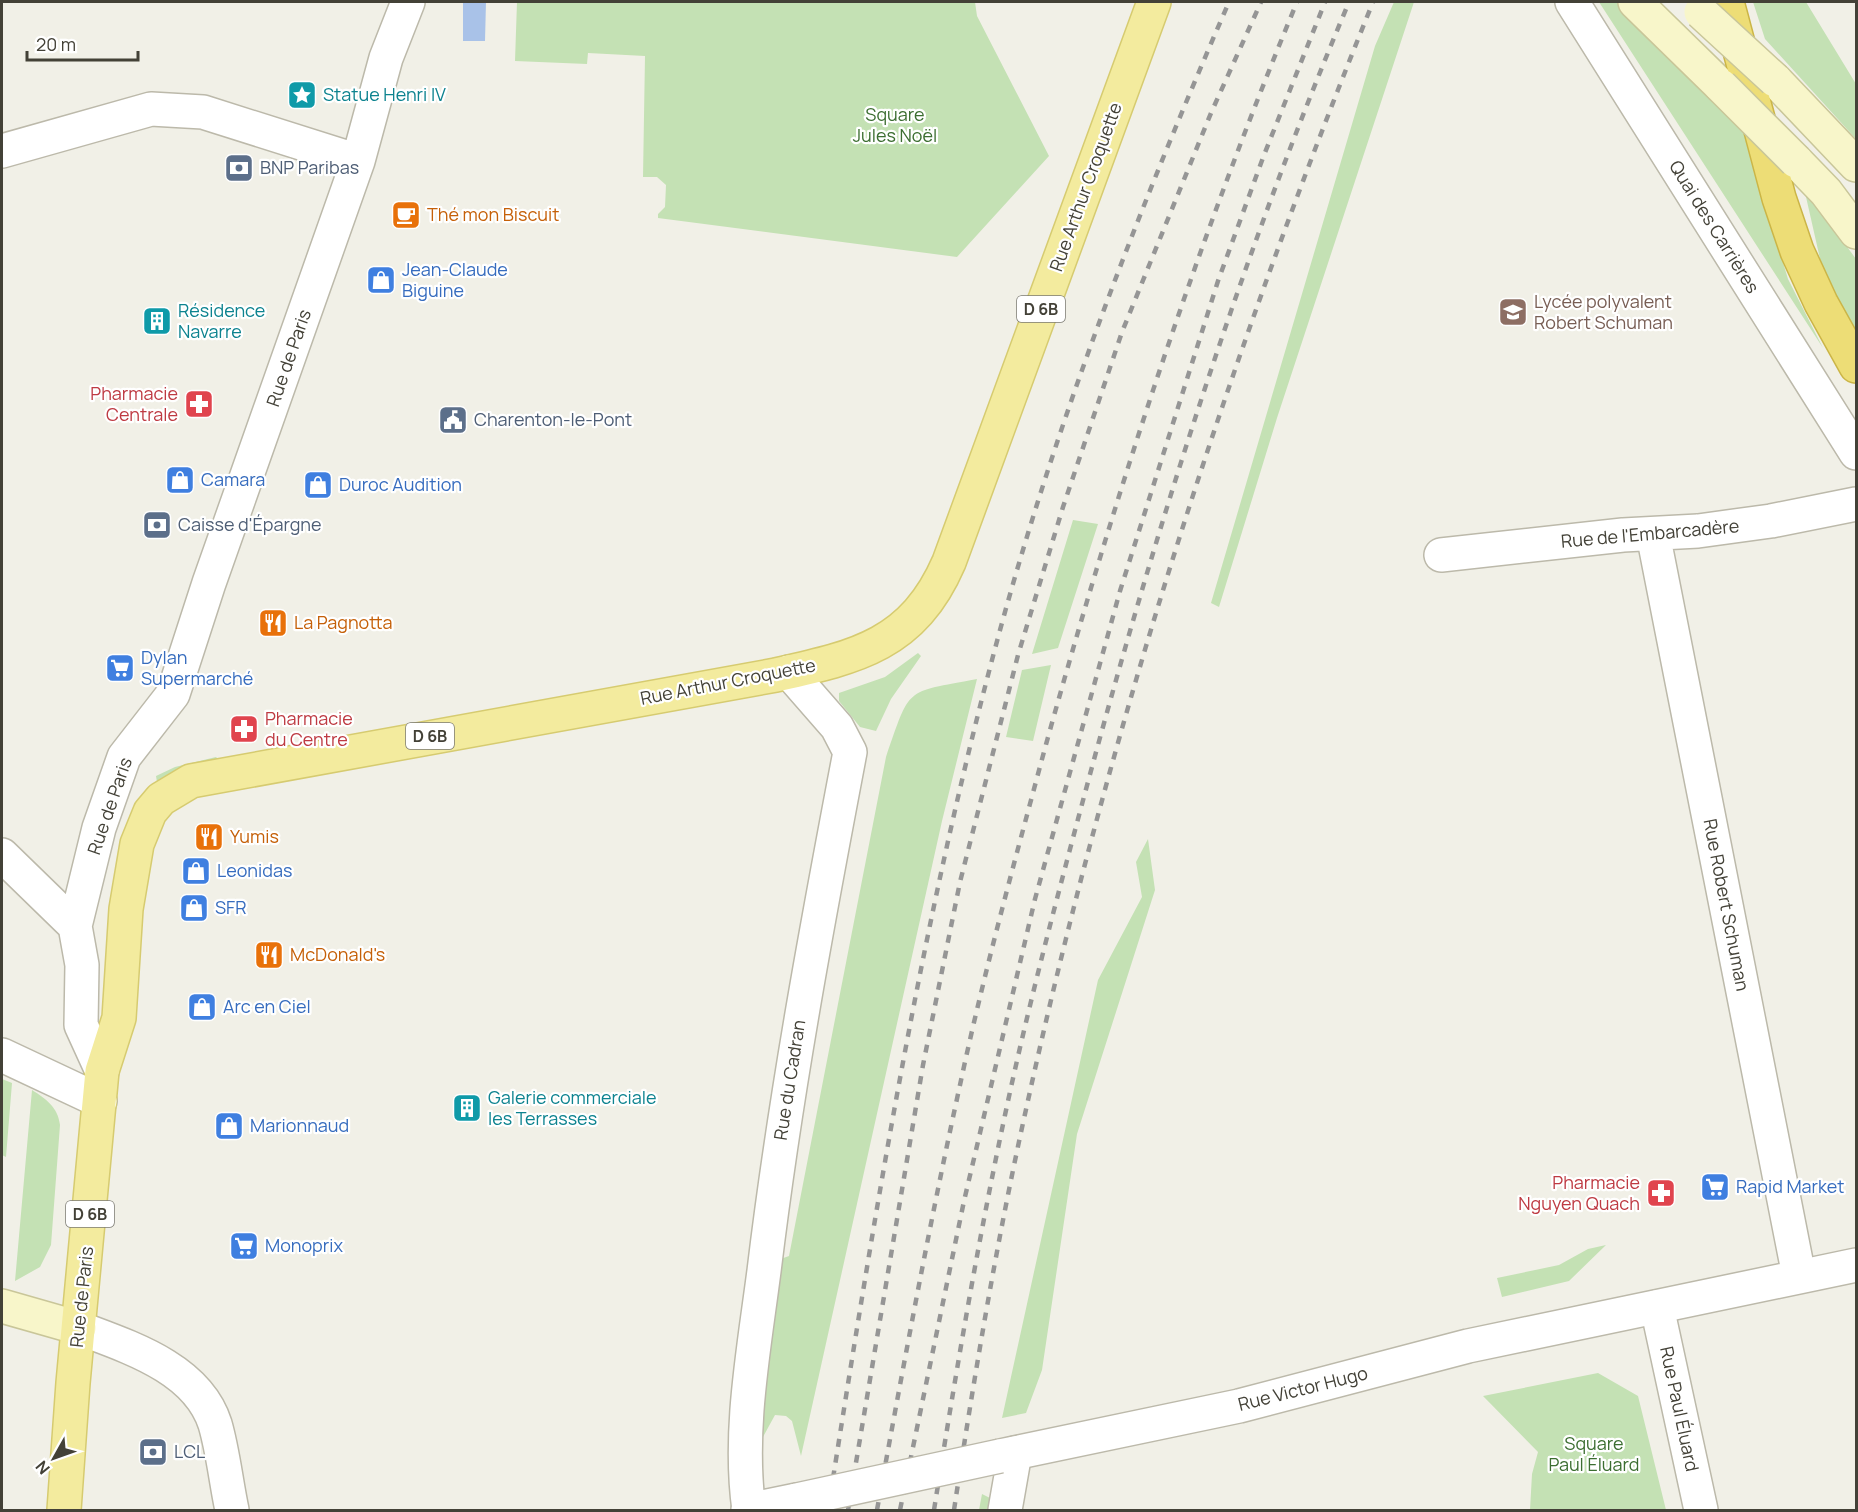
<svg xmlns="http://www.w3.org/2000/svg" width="1858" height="1512" viewBox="0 0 1858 1512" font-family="Manrope,sans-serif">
	<rect width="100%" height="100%" fill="#f1f0e7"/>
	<path fill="#c4e1b4" d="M517,2h458l2,14 72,140 -92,101 -299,-39v-4l7,-7 1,-22 -9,-8h-14l2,-121 -57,-3 -1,11 -72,-3z
		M1394,2h20l-137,416 -58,189 -8,-4 164,-557z
		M1599,2h19l123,121 47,156 35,69z
		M1753,2h53l50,82v55l-91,-100z
		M1804,188l52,71v80l-33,-67z
		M1073,520l25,4 -40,124 -26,6z
		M918,653l3,3 -30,43 -15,32 -16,-4 -21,-26v-8l46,-16z
		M1051,665l-18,76 -27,-4 16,-67z
		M977,679l-35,142 -141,635 -9,-35 -6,-5 -11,-1 -17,31 17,-185 14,-5 97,-499c25,-71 17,-64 91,-78z
		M216,757l5,5 -64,20 -1,-6 19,-9z
		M1148,839l7,51 -78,244 -35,236 -16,43 -24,5 96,-438 44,-83 -6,-35z
		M2,1079l10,4 -6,74 -4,-2z
		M32,1090c14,9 26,17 28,35l-9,120 -11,22 -25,14z
		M1606,1245l-37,36 -67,16 -5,-19 62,-13 29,-16z
		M1598,1373l40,23 28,114h-136l2,-36 6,-22 -55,-56z
		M982,1494l8,4 -2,12h-9z"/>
	<path fill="#a9c2e8" d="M463,2h23l-1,39h-22z"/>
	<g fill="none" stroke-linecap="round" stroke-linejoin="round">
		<g stroke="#bcb9aa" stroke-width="36">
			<path id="minor" d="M1572,2l284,451
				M2,151l149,-42 52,3 155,49
				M1653,534l146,742
				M1441,555l182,-20 75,-4 73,-10 85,-17
				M2,855l73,71
				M2,1055l98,46
				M102,1071l-21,-46 1,-60 -7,-39 24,-98 25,-71 49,-63 36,-111 149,-422 28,-103 22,-56
				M1657,1307l44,203
				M749,1510c-11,-78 5,-161 15,-239 21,-174 53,-346 86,-519l-13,-25 -48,-55
				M1005,1510l10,-57"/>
		</g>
		<g stroke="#bcb9aa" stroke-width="36">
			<path id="tertiary" d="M79,1328c50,19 118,40 136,96 8,27 11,58 17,86
				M1000,1456l239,-50 229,-60 388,-81
				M748,1510l49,-10"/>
		</g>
		<g stroke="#c9c699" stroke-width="36">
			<path id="secondary" d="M1635,2l86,84
				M1775,80l81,85
				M1796,161l30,31 30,40
				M2,1306l77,22"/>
		</g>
		<g stroke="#d6cb70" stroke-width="36">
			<path id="primary" d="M64,1510l9,-127 29,-312 17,-53 7,-109 11,-65 13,-32 11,-13 30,-18 585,-106c81,-18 137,-30 173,-113l205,-560"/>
		</g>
		<g stroke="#cbb547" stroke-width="36">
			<path id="motorway" d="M1727,2l52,196 18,53 24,52 35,63"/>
		</g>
		<use href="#minor" stroke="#fff" stroke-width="33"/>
		<use href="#tertiary" stroke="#fff" stroke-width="33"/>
		<use href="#secondary" stroke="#f8f6ca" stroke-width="33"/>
		<use href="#primary" stroke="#f3eb9e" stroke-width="33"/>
		<use href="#motorway" stroke="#eddd76" stroke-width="33"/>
		<path stroke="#959595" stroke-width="4.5" stroke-dasharray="8 8" stroke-linecap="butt" d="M828,1510c45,-285 90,-570 164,-850 59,-225 144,-445 237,-658
			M848,1510l75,-445 37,-183 58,-227 45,-148 59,-175 89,-219 50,-111
			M877,1510c26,-142 52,-284 83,-425 24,-113 55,-225 85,-337 70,-253 151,-503 252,-746
			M900,1510l64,-309 71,-302 85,-308 98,-310 46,-126 61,-153
			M934,1510c21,-132 43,-264 71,-395 24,-113 54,-225 84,-337 71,-263 154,-525 260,-776
			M954,1510c20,-132 42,-265 71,-396 83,-380 202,-752 348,-1112"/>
		<g stroke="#bcb9aa" stroke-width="36" stroke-linecap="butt">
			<path id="tertiary-bridge" d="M797,1500l203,-44"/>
		</g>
		<g stroke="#c9c699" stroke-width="36" stroke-linecap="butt">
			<path id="secondary-bridge" d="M1701,12l74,68
				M1721,86l75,75"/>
		</g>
		<use href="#tertiary-bridge" stroke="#fff" stroke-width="33"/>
		<use href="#secondary-bridge" stroke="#f8f6ca" stroke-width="33"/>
	</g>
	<defs>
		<g id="sight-square" transform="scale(1.5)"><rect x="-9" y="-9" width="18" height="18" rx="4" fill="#0f9aa8" stroke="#fff"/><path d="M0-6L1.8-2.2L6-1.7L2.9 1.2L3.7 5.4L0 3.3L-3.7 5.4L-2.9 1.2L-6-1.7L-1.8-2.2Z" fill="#fff"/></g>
		<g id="bank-square" transform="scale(1.5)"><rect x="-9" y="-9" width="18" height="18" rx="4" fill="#5c6f8a" stroke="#fff"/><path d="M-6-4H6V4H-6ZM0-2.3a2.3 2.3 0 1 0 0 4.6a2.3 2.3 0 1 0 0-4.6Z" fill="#fff"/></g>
		<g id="cafe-square" transform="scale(1.5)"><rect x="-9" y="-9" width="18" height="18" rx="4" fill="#e8710a" stroke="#fff"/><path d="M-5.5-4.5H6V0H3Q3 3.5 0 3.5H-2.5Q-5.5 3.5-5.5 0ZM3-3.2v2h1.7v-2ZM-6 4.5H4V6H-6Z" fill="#fff"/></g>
		<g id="shop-square" transform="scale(1.5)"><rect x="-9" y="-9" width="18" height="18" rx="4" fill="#3f7fe0" stroke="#fff"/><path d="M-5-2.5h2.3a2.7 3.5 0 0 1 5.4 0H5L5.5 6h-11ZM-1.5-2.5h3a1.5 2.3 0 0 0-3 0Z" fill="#fff"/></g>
		<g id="school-square" transform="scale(1.5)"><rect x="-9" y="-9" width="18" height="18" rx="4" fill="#8d6e63" stroke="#fff"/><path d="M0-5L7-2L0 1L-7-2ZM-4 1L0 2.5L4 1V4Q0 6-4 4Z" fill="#fff"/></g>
		<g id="building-square" transform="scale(1.5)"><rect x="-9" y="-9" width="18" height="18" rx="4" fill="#0f9aa8" stroke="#fff"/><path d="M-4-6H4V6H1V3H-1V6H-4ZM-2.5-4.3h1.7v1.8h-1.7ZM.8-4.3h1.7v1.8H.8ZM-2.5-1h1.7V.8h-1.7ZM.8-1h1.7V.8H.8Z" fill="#fff"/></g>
		<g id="pharmacy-square" transform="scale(1.5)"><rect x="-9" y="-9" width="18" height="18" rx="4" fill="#e0444e" stroke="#fff"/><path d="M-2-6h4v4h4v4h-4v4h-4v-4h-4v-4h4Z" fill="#fff"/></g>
		<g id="civic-square" transform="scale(1.5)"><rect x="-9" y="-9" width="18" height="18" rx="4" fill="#5c6f8a" stroke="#fff"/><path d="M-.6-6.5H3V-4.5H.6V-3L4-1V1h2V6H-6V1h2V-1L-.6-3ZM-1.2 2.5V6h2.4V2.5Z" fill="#fff"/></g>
		<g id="restaurant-square" transform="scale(1.5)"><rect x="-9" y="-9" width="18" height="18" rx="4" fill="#e8710a" stroke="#fff"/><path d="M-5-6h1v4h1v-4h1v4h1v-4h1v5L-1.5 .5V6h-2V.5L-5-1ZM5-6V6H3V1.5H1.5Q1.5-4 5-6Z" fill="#fff"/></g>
		<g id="supermarket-square" transform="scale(1.5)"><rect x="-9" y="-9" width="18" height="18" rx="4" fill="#3f7fe0" stroke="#fff"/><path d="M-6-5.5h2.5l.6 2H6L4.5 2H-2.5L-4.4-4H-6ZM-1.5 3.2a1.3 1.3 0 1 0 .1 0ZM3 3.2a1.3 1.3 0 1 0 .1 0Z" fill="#fff"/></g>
	</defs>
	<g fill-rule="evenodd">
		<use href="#sight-square" x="302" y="95"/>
		<use href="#bank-square" x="239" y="168"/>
		<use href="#cafe-square" x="406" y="215"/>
		<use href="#shop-square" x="381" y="280"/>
		<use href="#school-square" x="1513" y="312"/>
		<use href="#building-square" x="157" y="321"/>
		<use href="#pharmacy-square" x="199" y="404"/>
		<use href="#civic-square" x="453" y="420"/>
		<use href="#shop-square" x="180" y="480"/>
		<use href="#shop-square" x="318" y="485"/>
		<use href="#bank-square" x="157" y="525"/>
		<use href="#restaurant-square" x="273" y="623"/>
		<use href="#supermarket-square" x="120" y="668"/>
		<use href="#pharmacy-square" x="244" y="729"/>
		<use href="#restaurant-square" x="209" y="837"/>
		<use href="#shop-square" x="196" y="871"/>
		<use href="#shop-square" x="194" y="908"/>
		<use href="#restaurant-square" x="269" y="955"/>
		<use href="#shop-square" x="202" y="1007"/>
		<use href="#building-square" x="467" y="1108"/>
		<use href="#shop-square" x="229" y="1126"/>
		<use href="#supermarket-square" x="1715" y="1187"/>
		<use href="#pharmacy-square" x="1661" y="1193"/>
		<use href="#supermarket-square" x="244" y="1246"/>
		<use href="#bank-square" x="153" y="1452"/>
	</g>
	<g text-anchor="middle" stroke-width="4.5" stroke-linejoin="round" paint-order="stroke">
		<g fill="#fff" stroke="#7b7a73" stroke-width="1.5">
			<rect x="1017" y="296" width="48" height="26" rx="4.5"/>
			<rect x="406" y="723" width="48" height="26" rx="4.5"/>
			<rect x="66" y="1201" width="48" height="26" rx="4.5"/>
		</g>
		<g font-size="16" font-weight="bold" fill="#434137">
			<text x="1041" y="315">D 6B</text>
			<text x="430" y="742">D 6B</text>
			<text x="90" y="1220">D 6B</text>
		</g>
		<g font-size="18" fill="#0d838f" stroke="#fff" text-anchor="start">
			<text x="323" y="101">Statue Henri IV</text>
			<text x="178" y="317">Résidence<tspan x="178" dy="21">Navarre</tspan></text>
			<text x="488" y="1104">Galerie commerciale<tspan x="488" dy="21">les Terrasses</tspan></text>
		</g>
		<g font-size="18" fill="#3c6e31" stroke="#fff">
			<text x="895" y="121">Square<tspan x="895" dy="21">Jules Noël</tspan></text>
			<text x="1594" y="1450">Square<tspan x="1594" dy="21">Paul Éluard</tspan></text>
		</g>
		<g font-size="18" fill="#4e5e75" stroke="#fff" text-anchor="start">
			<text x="260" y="174">BNP Paribas</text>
			<text x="474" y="426">Charenton-le-Pont</text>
			<text x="178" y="531">Caisse d'Épargne</text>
			<text x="174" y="1458">LCL</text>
		</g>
		<g font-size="18" fill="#434137" stroke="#fff">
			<text transform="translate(1086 187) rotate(-70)" y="6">Rue Arthur Croquette</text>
			<text transform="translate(1714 227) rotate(58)" y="6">Quai des Carrières</text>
			<text transform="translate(289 358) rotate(-71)" y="6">Rue de Paris</text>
			<text transform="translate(1650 534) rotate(-5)" y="6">Rue de l'Embarcadère</text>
			<text transform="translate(728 682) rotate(-11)" y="6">Rue Arthur Croquette</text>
			<text transform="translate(110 806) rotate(-71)" y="6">Rue de Paris</text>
			<text transform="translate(1726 905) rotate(79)" y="6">Rue Robert Schuman</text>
			<text transform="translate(790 1080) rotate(-81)" y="6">Rue du Cadran</text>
			<text transform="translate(82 1297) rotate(-84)" y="6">Rue de Paris</text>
			<text transform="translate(1303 1389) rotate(-14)" y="6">Rue Victor Hugo</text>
			<text transform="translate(1679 1409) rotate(78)" y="6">Rue Paul Éluard</text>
		</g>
		<g font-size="18" fill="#c56008" stroke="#fff" text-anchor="start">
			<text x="427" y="221">Thé mon Biscuit</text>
			<text x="294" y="629">La Pagnotta</text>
			<text x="230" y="843">Yumis</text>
			<text x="290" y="961">McDonald's</text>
		</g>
		<g font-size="18" fill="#366cbe" stroke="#fff" text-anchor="start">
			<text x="402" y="276">Jean-Claude<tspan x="402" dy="21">Biguine</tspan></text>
			<text x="201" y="486">Camara</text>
			<text x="339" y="491">Duroc Audition</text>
			<text x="141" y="664">Dylan<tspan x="141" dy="21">Supermarché</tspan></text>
			<text x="217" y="877">Leonidas</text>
			<text x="215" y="914">SFR</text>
			<text x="223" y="1013">Arc en Ciel</text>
			<text x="250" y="1132">Marionnaud</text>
			<text x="1736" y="1193">Rapid Market</text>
			<text x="265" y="1252">Monoprix</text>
		</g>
		<g font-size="18" fill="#785e54" stroke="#fff" text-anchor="start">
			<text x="1534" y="308">Lycée polyvalent<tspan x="1534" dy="21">Robert Schuman</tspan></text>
		</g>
		<g font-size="18" fill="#be3a42" stroke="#fff" text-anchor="end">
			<text x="178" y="400">Pharmacie<tspan x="178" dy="21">Centrale</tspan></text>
			<text x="265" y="725" text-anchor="start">Pharmacie<tspan x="265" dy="21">du Centre</tspan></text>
			<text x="1640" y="1189">Pharmacie<tspan x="1640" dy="21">Nguyen Quach</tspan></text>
		</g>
	</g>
	<rect width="1858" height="1512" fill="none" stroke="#434137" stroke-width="6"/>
	<g transform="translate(54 1458) rotate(230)" stroke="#ffffff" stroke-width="4.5" paint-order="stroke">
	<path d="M0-4.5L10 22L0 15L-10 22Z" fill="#434137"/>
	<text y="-9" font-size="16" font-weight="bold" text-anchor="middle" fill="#434137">N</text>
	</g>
	<path d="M27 51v9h111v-9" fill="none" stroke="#434137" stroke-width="3"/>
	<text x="36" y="51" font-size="18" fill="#434137" stroke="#ffffff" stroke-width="4.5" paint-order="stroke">20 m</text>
</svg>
